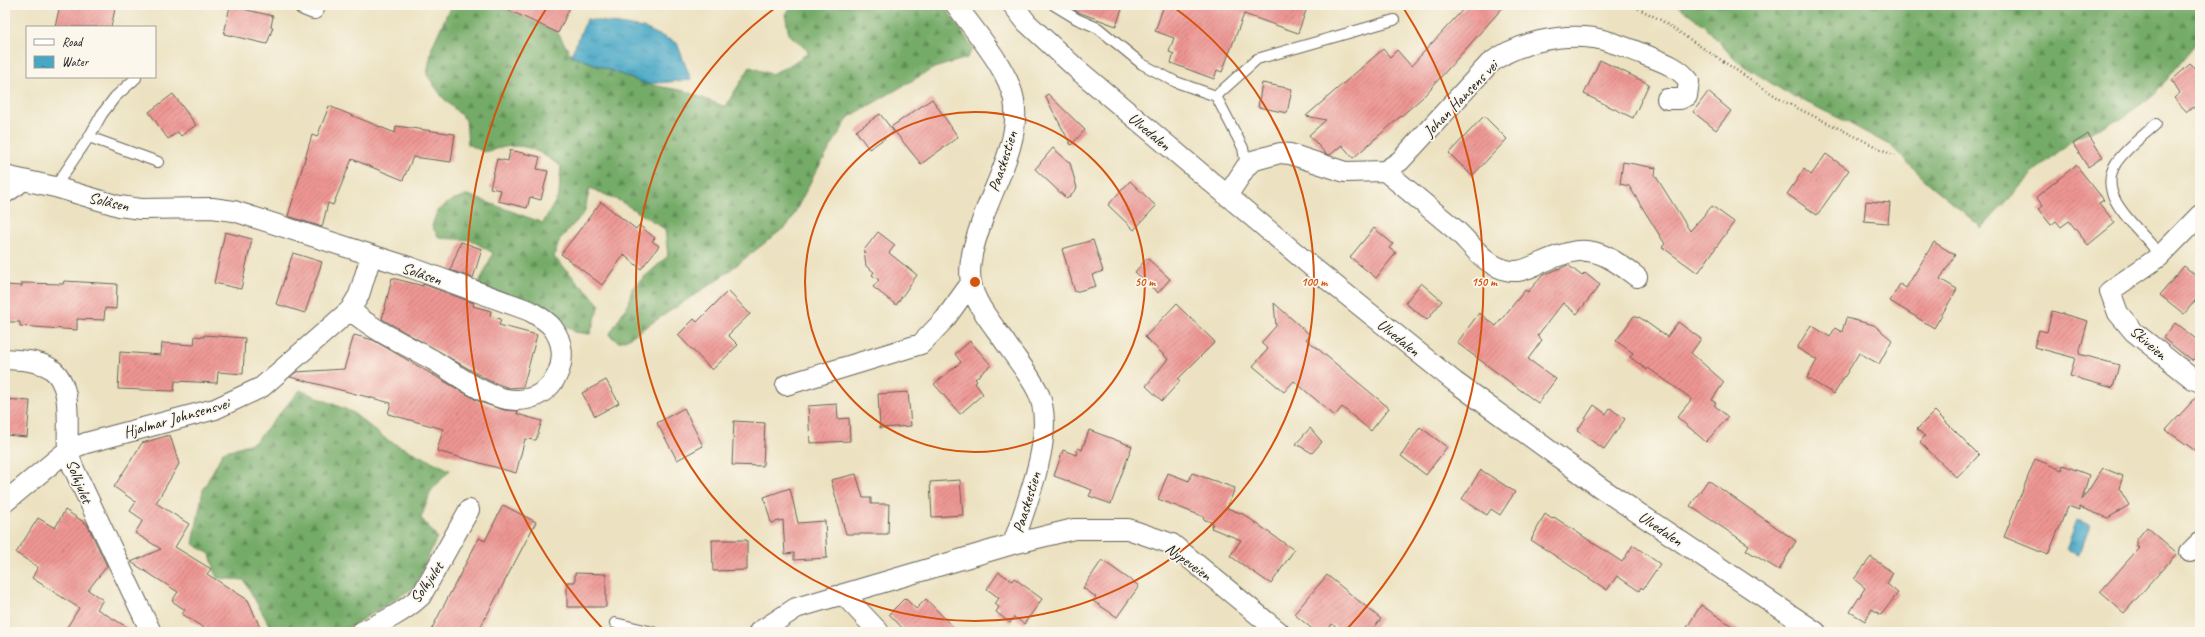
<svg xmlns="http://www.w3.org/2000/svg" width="2205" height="637" viewBox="0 0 2205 637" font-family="Caveat,sans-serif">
	<defs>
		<pattern id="forest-firs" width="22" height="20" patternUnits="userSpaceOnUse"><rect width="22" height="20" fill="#74ab68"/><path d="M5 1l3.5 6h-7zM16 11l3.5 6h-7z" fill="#5e8a55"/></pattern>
		<pattern id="water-ripples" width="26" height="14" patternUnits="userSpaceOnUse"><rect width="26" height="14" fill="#46a7c6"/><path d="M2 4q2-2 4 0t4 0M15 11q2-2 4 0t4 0" fill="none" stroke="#3a87a0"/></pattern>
		<pattern id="building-hatch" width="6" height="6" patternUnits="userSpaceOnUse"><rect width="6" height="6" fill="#ee9593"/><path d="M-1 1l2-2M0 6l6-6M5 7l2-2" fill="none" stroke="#c07977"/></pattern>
	</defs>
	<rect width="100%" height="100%" fill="#fbf7ec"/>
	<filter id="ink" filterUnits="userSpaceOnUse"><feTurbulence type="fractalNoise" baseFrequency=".025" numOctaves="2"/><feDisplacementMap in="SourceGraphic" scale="8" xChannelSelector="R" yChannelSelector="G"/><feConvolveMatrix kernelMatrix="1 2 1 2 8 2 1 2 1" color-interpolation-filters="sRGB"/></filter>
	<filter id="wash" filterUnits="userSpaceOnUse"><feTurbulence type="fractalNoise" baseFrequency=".012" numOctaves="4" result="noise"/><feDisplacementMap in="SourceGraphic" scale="16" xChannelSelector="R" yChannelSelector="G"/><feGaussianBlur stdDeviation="0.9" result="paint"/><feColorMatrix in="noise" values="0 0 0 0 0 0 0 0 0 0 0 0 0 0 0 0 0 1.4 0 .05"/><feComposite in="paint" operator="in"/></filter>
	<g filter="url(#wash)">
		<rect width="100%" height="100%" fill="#ece2c1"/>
		<path fill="url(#forest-firs)" stroke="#486442" d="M451,5h40l22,7 45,21 13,22 75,29 39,7 40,16 25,-40 21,7 16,-7 22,-15 -20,-18 -4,-20 8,-9h151l29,44 -6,9 -33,10 -85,49 -35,58 -25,49 -69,54 -91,60 -10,4 -10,-7 19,-31 4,-16 36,-32 -3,-27 -45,-28 -30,-13 -6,25 -24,26 -6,18 46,48 -10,29 -15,-2 -39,-27 -58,-19 15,-33 -22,-13 -32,-2 -7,-12 5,-15 15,-11 16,-5 75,28 16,-28 2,-29c-33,-21 -38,-25 -77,-14l-16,-8 -2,-24 -23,-22 -16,-23 5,-28z
			M1677,5h523v34l-46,56 -34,24 -44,18 -45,38 -49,53 -58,-49 -33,-33 -48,-26 -58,-28 -50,-32 -31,-35z
			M300,390l52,22 35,28 63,30 -19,21 -10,27 16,19 -22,50 -65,40 -15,5h-62l-29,-52 -27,-2 -7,-24 -17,-10 10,-54 20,-38 32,-10z"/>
		<path fill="url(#water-ripples)" stroke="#316271" d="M587,19l57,9 33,15 14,37 -45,4 -75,-29z
			M2077,520l13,5 -11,29 -13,-5z"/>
		<g id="blocks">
			<path fill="url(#building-hatch)" d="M60,5h56l-5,22h-56z
				M498,5h73l-13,28z
				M1066,5h46l10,4 -6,17 -38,-14z
				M1164,5h144l-10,28 -54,-19 -22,58 -5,-2 -3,9 -43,-16 3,-9 -5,-2 5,-14 -19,-7z
				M1467,5h38l-82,92 -70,61 -11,-13 -12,10 -4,-1 -17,-19 17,-15 -20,-4 77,-67 7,8 7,-7 14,16z
				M230,6l43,10 -2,11h2l-6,17 -43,-10z
				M1600,60l49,24 -16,34 -49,-24z
				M2190,64l10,10v42l-7,-9 -6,5 -13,-14 6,-5 -8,-13z
				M1262,83l30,6 -5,24 -29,-6z
				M1708,92l23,19 -15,19 -23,-18z
				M173,94l23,31 -15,11 -3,-4 -10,7 -19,-27z
				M1048,94l37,36 -14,15 -26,-49z
				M932,99l26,38 -37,27 -30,-37z
				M329,106l66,27 1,-7 59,8 -4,28 -38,-5 -10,23 -51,-21 -19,46 -5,-2 -6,24 -34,-11 24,-81 5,2z
				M880,114l14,18 -25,17 -13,-18z
				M1484,116l23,23 -35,37 -23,-23z
				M2088,134l15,23 -15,10 -15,-23z
				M1053,148l17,15 7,25 -10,11 -32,-30z
				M510,150l30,7 -3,12 11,2 -7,29 -11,-3 -3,11 -29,-7 3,-11 -11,-2 7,-29 11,2z
				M1826,154l23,16 -32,45 -30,-21 17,-25 7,6z
				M1623,162l33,6 -1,7 35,56 22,-25 22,16 -36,51 -36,-26 3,-3 -36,-58 -9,-2z
				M2076,165l28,35 -5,3 16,20 -27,22 -19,-24 -8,6 -5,-6 -5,4 -13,-16 5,-3 -7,-9z
				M1130,181l26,25 -22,24 -26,-25z
				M1866,201l24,2 -2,20 -24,-2z
				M601,202l35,27 3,-4 16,13 -3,3 7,5 -18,23 -17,-14 -22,30 -41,-31z
				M1374,228l19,16 -4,4 7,5 -20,25 -26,-21z
				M225,232l27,7 -11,50 -27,-6z
				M878,232l17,13 -6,8 28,22 -21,30 -23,-18 6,-7 -7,-5 2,-3 -8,-6 -2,-16z
				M1093,240l10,31 -11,4 4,11 -21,6 -13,-43z
				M461,242l21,7 -9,29 -23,-8z
				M1934,242l21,13 -15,24 17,10 -23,39 -44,-27 10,-17 6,4z
				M293,253l29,9 -17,51 -29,-9z
				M1147,258l23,21 -12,14 -23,-21z
				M1568,265l14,11 3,-3 15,12 -23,29 -14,-11 -26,33 5,4 -14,19 28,20 -18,24 -81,-60 22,-30 17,13 29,-36 3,2 15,-17z
				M2184,266l16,13v16l-16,19 -24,-19z
				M392,278l31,8v-2l51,19 -1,3 18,5 -1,5 11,3 -2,6 38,10 -14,52 -14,1 -19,-7 -108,-62z
				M64,281l53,3 -1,25 -11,-1 -1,12 -27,-1v11l-57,-4v-4h-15v-37l17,1v-3l41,1z
				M1421,283l21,18 -15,19 -22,-17z
				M728,291l22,23 -22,21 10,10 -26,25 -34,-35 16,-16 3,3z
				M1274,303l36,32 -4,4 83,69 -18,23 -29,-24 -7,9 -41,-35 -10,11 -31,-26 15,-17 -7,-6 15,-17z
				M1176,304l39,38 -37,37 2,2 -18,20 -16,-15 22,-27 -23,-22z
				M2052,311l36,10 -9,33 40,11 -6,23 -43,-12 5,-18 -41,-11 5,-17 8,2z
				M1634,316l4,2 1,-1 28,20 11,-15 23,17 -10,14 33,29 -12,18 4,3 -2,2 14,12 -22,25 -29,-25 15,-18 -44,-31 -1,2 -17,-13 3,-4 -17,-12z
				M1846,318l28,7 18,15 -13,24 -20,-11 -25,41 -27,-16 10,-18 -20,-12 14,-23 19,12 5,-9 7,4z
				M2175,323l25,19v10l-8,9 -29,-23z
				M204,335l41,3 -2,36 -25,-2 -1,11 -42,-2 -1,10 -56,-2 2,-37 41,3 1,-12 32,2 1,-9 9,1z
				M354,335l19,5 107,62 24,8 14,1 -1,3 25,7 -6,19 -11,-1 -9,34 -79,-22 6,-22 -55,-15 3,-11 -101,-26 6,-5 48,-3z
				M970,341l21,24 -16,14 2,2 -2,2 8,11 -23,20 -26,-30 27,-22 -6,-8z
				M606,380l13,23 -24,13 -13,-23z
				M908,392l3,34 -31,2 -2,-34z
				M2200,393v61l-34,-24z
				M5,399l25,2 -3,36 -22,-2z
				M837,404l1,15 11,-1 1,23 -40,2 -2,-37z
				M1594,405l12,9 4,-6 15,11 -21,30 -27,-18z
				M684,408l19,38 -26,14 -20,-37z
				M1935,411l44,44 -22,23 -37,-36 5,-6 -8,-7z
				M734,421l31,2 -2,43 -31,-1z
				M1420,427l27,20 -21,28 -25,-19z
				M1310,428l12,14 -10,11 -16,-9z
				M1089,430l43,16 -21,58 -22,-8 3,-6 -38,-14 9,-26 13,5 2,-7 4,2z
				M170,435l9,29 -23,39 33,21 -14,23 36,22 -4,5 41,26 14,32h-52l-28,-18 3,-4 -13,-9 6,-9 -47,-30 30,-13 -26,-16 8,-13 -13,-9 6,-9 -22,-15 28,-44z
				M2035,459l27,11 1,-5 26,10 -7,25 21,-32 20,8 -4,12 10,17 -21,13 -29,-11v3l-11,-4 -20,49 -44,-18z
				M1481,470l34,22 -15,23 -9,-6 -4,6 -25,-16z
				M1168,473l21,8 3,-8 43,15 -8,20 16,6 51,36 -23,34 -41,-28 11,-16 -30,-12 2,-5 -10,-4 1,-2 -46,-18z
				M856,474l7,24h8v6h18l-1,30h-42l-15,-54z
				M960,480l3,35 -31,2 -2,-35z
				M1708,480l88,61 -17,29 -33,-20 3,-5 -59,-39z
				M790,488l8,35 27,-2 2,37 -33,2v-7l-9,1 -2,-34 -12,3 -7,-26z
				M503,505l33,17 -58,110h-48l49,-94 6,3z
				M65,510l22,14 20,42 -19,24 15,10 -6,9 38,23h-71l15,-24 -47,-30 6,-11 -22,-14 22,-35 17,10z
				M1545,514l7,5 2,-2 68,45 11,-17 27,19 -17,25 -2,-2 -2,4 -22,-15 -10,14 -76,-50z
				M2147,527l30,26 -53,60 -24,-21 39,-44 -2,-2v-7z
				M712,540h35v30l-34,1z
				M1871,557l22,16 -6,11 11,9 -17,22 -9,-6 -7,12 -15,-9 15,-24 -11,-9z
				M1102,560l37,26 -22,31 -24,-16 3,-4 -13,-9z
				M999,572l13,9 2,-3 28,21 -18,25 -10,-7 -4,6 -14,-11 3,-5 -4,-3 4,-6 -12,-9z
				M575,573l31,1v33h-39v-25h8z
				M1327,575l54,44 -10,13h-30l-9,-8 -6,8h-10l-22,-18z
				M905,598l11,11 10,-10 32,33h-52l-17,-18z
				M1701,605l40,27h-57z"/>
		</g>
	</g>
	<g filter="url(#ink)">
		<use href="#blocks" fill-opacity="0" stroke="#656156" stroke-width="1"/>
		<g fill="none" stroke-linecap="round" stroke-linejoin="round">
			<g stroke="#656156" stroke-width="12">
				<path id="service" d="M1054,5l23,14 21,9 44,36 34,18 40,14 41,-37 137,-39
					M1216,96l27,52 3,19
					M2156,124c-13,12 -30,24 -40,39 -19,31 15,58 33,79 4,4 7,10 10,15
					M89,137l69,25
					M55,187l34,-50 13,-23 13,-17 21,-19
					M615,623l38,9"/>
			</g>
			<g stroke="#656156" stroke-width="22">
				<path id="minor" d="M304,5l10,4
					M956,5c19,27 52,63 58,95 7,38 -17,80 -30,115 -7,21 -17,45 -13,68 4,22 24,44 36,62 10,15 22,29 30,45 21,40 -11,114 -24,154
					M1013,5l14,18 51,47 239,201 138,111 146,106 215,144
					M1385,171c24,20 48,40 72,60 15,14 28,34 49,39 13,3 20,-1 32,-6 47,-21 59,-17 99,13
					M5,176l50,11 64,19 22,3 71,-1 22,3 178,57 118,43c8,5 16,9 22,16 23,29 3,73 -35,73 -27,1 -61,-26 -84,-40 -30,-17 -56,-27 -83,-50
					M5,193l12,-8 3,-5
					M1227,196l19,-29 6,-6 28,-8 10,1 55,18 40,-1 15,-10 89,-97c27,-21 71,-31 105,-26 17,3 33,10 49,16 17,7 35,12 46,27l-2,15 -7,3h-13
					M2200,215l-41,42 -49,34 8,22 16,19 59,47 7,3
					M5,359c14,1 32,1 45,9 24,16 16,57 18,81 1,6 3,12 5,18l78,165
					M786,385l135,-41 24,-25 26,-36
					M5,502l63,-52 18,-7 129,-34 47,-22 88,-77 9,-15 12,-39
					M2190,552l10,-10
					M843,594l36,38
					M361,632c22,-10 42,-19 60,-36l48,-86
					M759,632l37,-24 217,-64 61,-15h54l44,15 107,88"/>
			</g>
			<path stroke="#656156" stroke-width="2.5" stroke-dasharray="1 3" stroke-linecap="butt" d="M1631,5l28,14 124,82 112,55"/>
			<use href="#service" stroke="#fff" stroke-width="10"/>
			<use href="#minor" stroke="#fff" stroke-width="20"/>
		</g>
	</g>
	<g fill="none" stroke="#d4530e" stroke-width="2">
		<circle cx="975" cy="282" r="170"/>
		<path d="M1172 6A339 339 0 1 1 778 6"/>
		<path d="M603 629A509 509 0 0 1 546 9M1404 9A509 509 0 0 1 1347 629"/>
	</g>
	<g text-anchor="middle" stroke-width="3.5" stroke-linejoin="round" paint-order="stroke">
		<g font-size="16" fill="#1c1c1c" stroke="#fbf7ec">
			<text transform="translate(1460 98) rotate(-46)" y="6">Johan Hansens vei</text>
			<text transform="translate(1150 131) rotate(40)" y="6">Ulvedalen</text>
			<text transform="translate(1002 161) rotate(-72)" y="6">Paaskestien</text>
			<text transform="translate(109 201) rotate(13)" y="6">Solåsen</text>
			<text transform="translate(422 273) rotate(19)" y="6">Solåsen</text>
			<text transform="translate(1399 337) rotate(39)" y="6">Ulvedalen</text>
			<text transform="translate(2149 342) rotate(41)" y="6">Skiveien</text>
			<text transform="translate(176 417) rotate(-16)" y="6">Hjalmar Johnsensvei</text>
			<text transform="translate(80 481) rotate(68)" y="6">Solhjulet</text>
			<text transform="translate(1026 502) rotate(-73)" y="6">Paaskestien</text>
			<text transform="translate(1661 528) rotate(34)" y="6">Ulvedalen</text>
			<text transform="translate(1189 561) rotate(36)" y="6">Nypeveien</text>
			<text transform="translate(426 582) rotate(-55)" y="6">Solhjulet</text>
		</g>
	</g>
	<circle cx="975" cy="282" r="6" fill="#d4530e" stroke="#fbf7ec" stroke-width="2"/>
	<g font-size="12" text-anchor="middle" font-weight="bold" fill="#d4530e" stroke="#fbf7ec" stroke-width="3.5" stroke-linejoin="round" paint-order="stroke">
		<text x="1145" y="286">50 m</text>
		<text x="1314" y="286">100 m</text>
		<text x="1484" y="286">150 m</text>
	</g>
	<rect width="2205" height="637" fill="none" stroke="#fbf7ec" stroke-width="20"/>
	<rect x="26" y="26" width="130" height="52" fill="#fbf7ec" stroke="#a29f99"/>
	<rect x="34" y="39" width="20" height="6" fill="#ffffff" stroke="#a29f99"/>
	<text x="62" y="46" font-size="12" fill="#1c1c1c">Road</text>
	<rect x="34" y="56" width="20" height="12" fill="url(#water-ripples)" stroke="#a29f99"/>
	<text x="62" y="66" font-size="12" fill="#1c1c1c">Water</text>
</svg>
